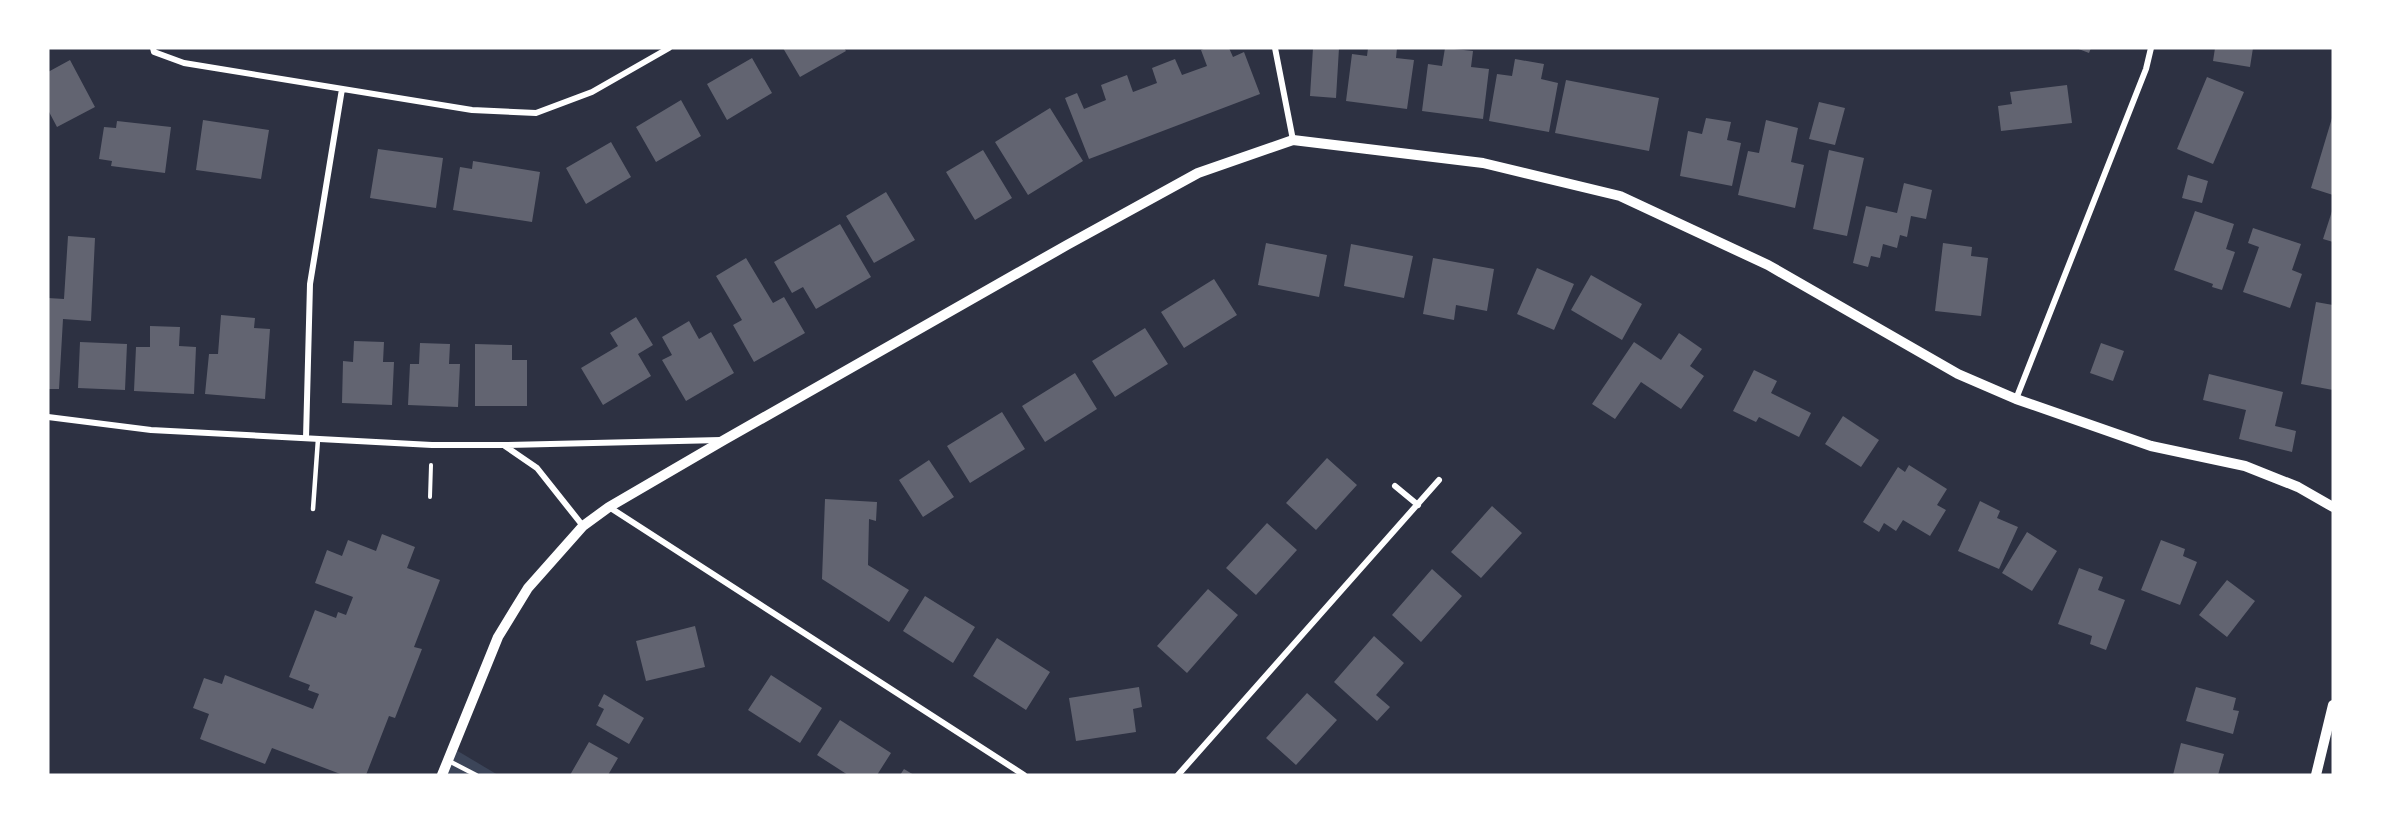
<svg xmlns="http://www.w3.org/2000/svg" width="2381" height="823" viewBox="0 0 2381 823" font-family="Manrope,sans-serif">
	<rect width="100%" height="100%" fill="#2d3142"/>
	<path fill="#3c4559" d="M451,747l47,28h-56z"/>
	<path fill="#626471" d="M783,48h61l2,3 -46,26z
		M1206,48h23l4,9 11,-5 16,42 -171,65 -24,-61 12,-5 7,16 22,-9 -5,-15 26,-10 6,17 24,-9 -5,-15 23,-9 7,16 25,-9 -6,-16z
		M1313,48h26l-3,50 -26,-2z
		M1368,48h29l-1,10 18,2 -7,49 -61,-8 6,-47 15,2z
		M1445,48l28,3 -2,16 18,2 -6,50 -61,-8 6,-47 14,2z
		M2076,48h15l-2,5z
		M2215,48h38l-3,19 -37,-6z
		M752,58l20,35 -45,27 -20,-36z
		M1515,59l29,5 -3,15 17,4 -9,49 -60,-11 8,-47 15,2z
		M70,60l25,47 -38,20 -9,-17v-38z
		M2207,77l37,15 -31,72 -36,-15z
		M1566,80l93,18 -10,53 -94,-18z
		M2067,85l5,38 -71,8 -3,-25 14,-2 -2,-12z
		M681,100l20,36 -45,26 -20,-35z
		M1819,102l26,6 -10,37 -26,-6z
		M1050,108l33,53 -55,34 -33,-53z
		M1706,118l25,4 -4,18 14,3 -9,43 -52,-10 8,-45 14,3z
		M2332,118h1v77l-22,-7z
		M203,120l66,10 -8,49 -65,-9z
		M1766,120l32,8 -7,34 13,3 -9,43 -57,-13 10,-44 11,2z
		M117,121l54,6 -6,46 -54,-7 1,-5 -13,-2 5,-32 12,1z
		M611,142l20,35 -45,27 -20,-36z
		M378,149l65,9 -7,50 -66,-10z
		M983,150l29,48 -37,22 -29,-48z
		M1829,150l35,8 -17,78 -34,-7z
		M473,161l67,11 -8,50 -79,-12 7,-43 12,2z
		M2188,175l20,6 -6,22 -20,-5z
		M1904,183l28,7 -6,29 -15,-3 -4,21 -7,-2 -3,13 -14,-4 -3,14 -9,-2 -3,11 -15,-4 13,-57 31,7z
		M886,192l29,48 -41,23 -28,-47z
		M2333,208v34l-10,-3z
		M2195,211l39,13 -8,25 9,3 -13,38 -10,-3 1,-3 -39,-14z
		M840,224l31,53 -55,32 -13,-22 -11,6 -18,-31z
		M2253,228l48,16 -9,26 10,4 -12,34 -47,-16 16,-45 -11,-4z
		M68,236l27,2 -4,83 -28,-2 -4,70h-11v-91l16,1z
		M1266,243l61,12 -8,42 -61,-12z
		M1943,243l29,4 -1,9 17,2 -7,58 -46,-5z
		M1351,244l62,12 -9,42 -60,-12z
		M746,258l27,45 11,-6 21,36 -51,29 -21,-37 9,-5 -26,-44z
		M1433,258l61,11 -7,42 -31,-6 -2,15 -31,-6z
		M1537,268l37,16 -20,46 -37,-16z
		M1591,275l51,29 -20,36 -51,-30z
		M1214,279l23,36 -53,33 -23,-36z
		M2316,302l17,3v85l-32,-6z
		M221,315l34,3 -1,10 16,1 -5,70 -60,-5 4,-40h9z
		M636,317l17,28 -15,9 13,22 -48,29 -22,-37 37,-22 -8,-13z
		M689,321l10,18 12,-7 23,41 -48,28 -24,-41 10,-5 -10,-18z
		M150,326l30,1 -1,19 17,1 -2,47 -60,-3 2,-44h14z
		M1145,328l23,36 -53,33 -23,-36z
		M1679,333l23,16 -12,17 14,10 -23,33 -40,-27 -26,37 -23,-15 42,-62 27,18z
		M354,341l30,1 -1,20h11l-2,43 -50,-2 1,-42 10,1z
		M80,342l47,2 -2,46 -47,-2z
		M420,343l30,1 -1,20h11l-2,43 -50,-2 2,-41h9z
		M2101,343l23,8 -11,30 -23,-8z
		M475,344l37,1v15h15v46h-52z
		M1754,370l23,11 -6,12 40,20 -12,24 -40,-20 -3,5 -23,-11z
		M1075,373l22,36 -52,33 -23,-36z
		M2209,374l74,18 -8,34 21,5 -4,21 -53,-13 7,-29 -43,-10z
		M1002,412l23,37 -55,34 -23,-37z
		M1843,416l36,24 -18,27 -36,-23z
		M1327,458l30,27 -41,45 -30,-27z
		M929,460l25,37 -31,20 -24,-37z
		M1909,465l38,24 -10,16 9,5 -16,26 -27,-16 -7,11 -12,-8 -5,9 -16,-10 35,-55 7,5z
		M825,499l52,3 -1,19 -7,-2 -1,46 41,25 -20,32 -67,-43z
		M1980,501l20,10 -3,7 21,9 -19,42 -41,-18z
		M1492,506l30,27 -41,45 -30,-26z
		M1267,523l30,27 -41,45 -30,-27z
		M2027,532l30,19 -25,40 -30,-18z
		M382,534l33,13 -8,21 33,12 -26,67 8,2 -27,69 -6,-2 -23,59h-23l-71,-27 -7,16 -65,-25 9,-25 -16,-6 11,-30 18,6 3,-9 88,34 6,-15 -11,-4 2,-5 -21,-8 26,-67 21,8 2,-6 8,3 7,-18 -38,-14 12,-33 15,6 6,-16 28,11z
		M2161,540l24,9 -2,7 14,6 -17,43 -39,-15z
		M2079,568l24,9 -5,13 27,10 -19,50 -16,-6 2,-8 -34,-12z
		M1432,569l30,27 -41,46 -29,-27z
		M2227,580l28,21 -28,36 -28,-22z
		M1208,589l30,26 -51,58 -30,-27z
		M925,596l50,31 -22,36 -50,-32z
		M695,626l10,41 -59,14 -10,-40z
		M1374,636l30,27 -28,32 14,12 -13,14 -43,-39z
		M997,638l53,34 -24,38 -53,-34z
		M771,675l51,33 -22,35 -52,-33z
		M1139,687l3,20 -9,2 3,23 -60,9 -7,-43z
		M2196,687l40,11 -3,12 6,1 -6,23 -47,-13z
		M1307,693l30,27 -41,45 -30,-27z
		M604,694l40,24 -15,26 -33,-19 8,-16 -6,-3z
		M840,720l51,33 -14,22h-29l-31,-20z
		M589,742l29,16 -10,17h-38z
		M2181,743l43,11 -6,21h-45z
		M904,769l10,6h-14z"/>
	<g fill="none" stroke-linecap="round" stroke-linejoin="round">
		<path stroke="#fff" stroke-width="4" d="M430,497l1,-32"/>
		<path stroke="#fff" stroke-width="4.5" d="M313,509l5,-70
			M449,761l27,14"/>
		<path stroke="#fff" stroke-width="6" d="M153,48l1,4 30,11 288,47 64,3 56,-21 77,-44
			M1275,48l18,92
			M2016,399l130,-330 5,-21
			M48,417l103,13 281,15h73l216,-5
			M306,438l4,-154 32,-195
			M505,446l32,22 46,58
			M1395,486l23,19
			M609,507l415,268
			M1178,775l261,-295"/>
		<path stroke="#fff" stroke-width="10" d="M442,775l56,-138 30,-49 55,-62 26,-19 115,-67 343,-195 131,-72 95,-33 190,23 137,33 148,69 190,109 58,25 135,47 94,20 53,21 35,20
			M2316,775l17,-70"/>
	</g>
	<rect width="2381" height="823" fill="none" stroke="#ffffff" stroke-width="99"/>
</svg>
